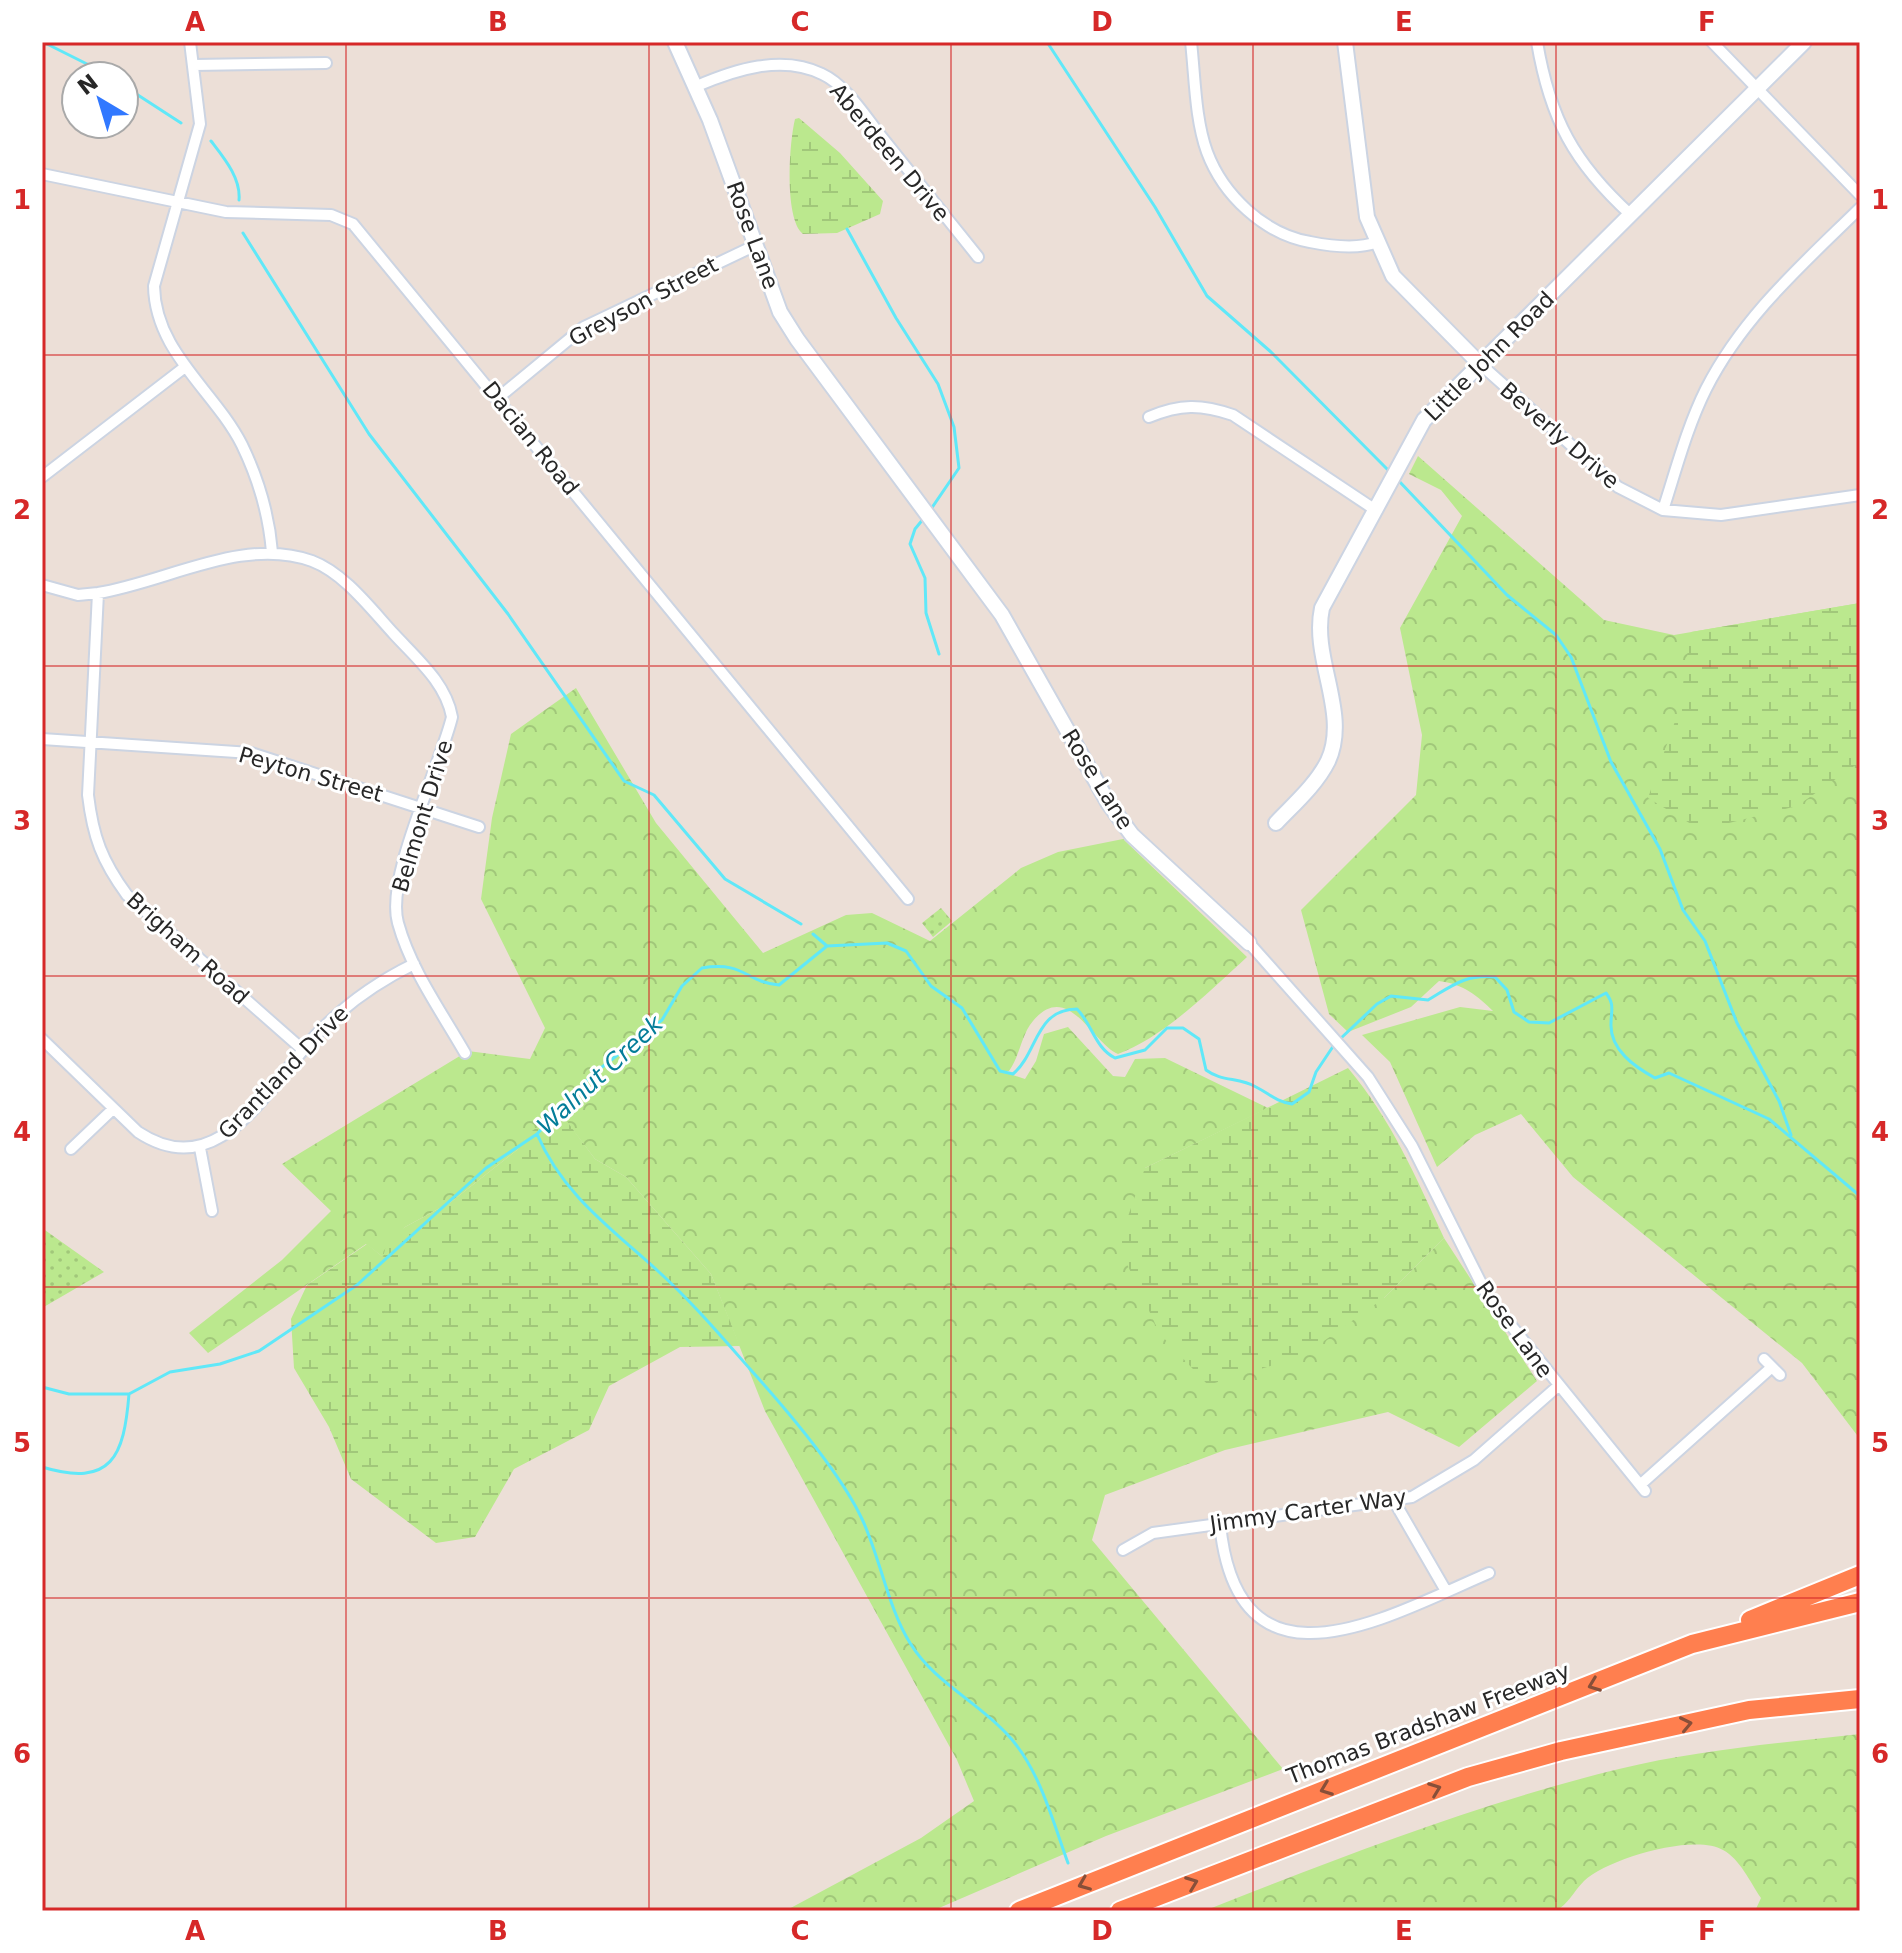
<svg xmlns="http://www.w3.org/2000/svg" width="1902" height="1953" viewBox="0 0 1902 1953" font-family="'DejaVu Sans',sans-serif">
	<defs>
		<pattern id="forest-crowns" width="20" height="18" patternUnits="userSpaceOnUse" patternTransform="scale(2)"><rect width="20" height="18" fill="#bbe88e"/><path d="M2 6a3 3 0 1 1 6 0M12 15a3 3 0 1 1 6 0" fill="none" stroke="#a1c77a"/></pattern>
		<pattern id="wetland-marsh" width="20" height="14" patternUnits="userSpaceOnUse" patternTransform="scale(2)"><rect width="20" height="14" fill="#bbe88e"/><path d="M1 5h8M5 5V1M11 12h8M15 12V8" fill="none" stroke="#a1c77a"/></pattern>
		<pattern id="park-dots" width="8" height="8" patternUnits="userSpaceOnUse" patternTransform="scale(2)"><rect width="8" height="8" fill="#bbe88e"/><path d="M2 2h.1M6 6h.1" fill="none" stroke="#a1c77a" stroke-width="1.8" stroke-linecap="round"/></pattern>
	</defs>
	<rect width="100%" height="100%" fill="#ecdfd7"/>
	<path fill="url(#forest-crowns)" d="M1418,456l186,164 70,15 186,-32v836l-58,-76 -229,-186 -52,-63 -46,21 -38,32 -47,-105 -28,-27 98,-28 33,4c-15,-15 -30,-27 -54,-30l-28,26 -63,25 -19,-18 -28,-104 115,-115 6,-60 -22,-107 62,-112 -21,-26 -32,-16z
		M576,688l80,135 107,130 83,-38 26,-2 58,28 91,-73 37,-16 65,-13 124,118c-36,33 -83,80 -129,97 -26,-11 -50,-75 -85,-33 -12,14 -13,35 -24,50h-8l24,8 11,-18 8,-27 24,-7 45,49 12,1 10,-18 30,-1 103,50 -123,60 239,130 60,-60 93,143 -78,66 -71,-35 -163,38 -120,45 -13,45 191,229 -177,67 -174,75h-147l136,-73 53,-37 -17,-41 -192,-349 -54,-137 -85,-97 -31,-18 -35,-46 -30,20 -13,17 -66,52 -46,25 -22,30 -17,-13 -158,109 -19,-20 93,-73 49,-49 -49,-47 186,-113 62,8 15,-31 -64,-129 11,-81 19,-84z
		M1860,1734v177h-105l6,-13c-11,-16 -21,-39 -38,-48 -29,-17 -116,9 -139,31 -11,11 -15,23 -29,30h-351c137,-54 272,-107 415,-142 79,-19 161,-26 241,-35z"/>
	<path fill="url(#wetland-marsh)" d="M799,118l41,35 43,48 -3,13 -43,19 -34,1c-19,-15 -14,-91 -8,-115z
		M1860,603v159l-63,44 -96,24 -53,-32 31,-88 12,-78z
		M1348,1068c43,51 68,109 96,170l-60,60 -81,58 -95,29 -48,-51 -42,-89 27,-77z
		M560,1112l35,47 31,18 85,97 29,72 -60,1 -71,39 -20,44 -75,39 -39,68 -39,6 -85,-64 -22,-52 -35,-59 -3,-49 16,-34 60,-41 16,13 3,-11 19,-19 46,-25 66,-52 12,-17z"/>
	<path fill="url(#park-dots)" d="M941,908l11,13 -19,16 -11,-14z
		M42,1228l62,44 -62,36z"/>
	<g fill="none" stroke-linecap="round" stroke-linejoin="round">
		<path stroke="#60e8f8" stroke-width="3" d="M43,42l68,34
			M1047,42l108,165 52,89 64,56 119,120
			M124,86l57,37
			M211,141c13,17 30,37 28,59
			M847,229l49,89 42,66 16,43 5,41 -30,44
			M243,233l126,201 139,180 116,167 30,14 71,84 76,45
			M1398,480l109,115 49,40 15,22 40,105 49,87 23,61 22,31 32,82 42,78 12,34
			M924,518l-9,11 -5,15 15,34 1,35 13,41
			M813,934l14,12
			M1339,1040l38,-36 14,-8 37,4c24,-14 37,-26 67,-23l12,13 7,22 15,10 20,1 57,-30c9,12 5,17 5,31 -1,26 24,43 44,54l14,-5 100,46 91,77
			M537,1134c26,61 75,95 122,138 33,30 62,64 91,97 35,39 90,103 112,150 18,38 26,89 48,124 24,39 65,57 96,90 33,34 46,86 62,130
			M42,1387l27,7h60
			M129,1394l41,-22 50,-8 39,-13 98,-66 129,-117 51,-34 55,-59 70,-55 20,-34 20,-18c43,-7 43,14 77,17l48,-39 60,-3 19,8 25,35 31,22 38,63 13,3c25,-21 22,-65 64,-65 15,15 18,39 38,49l30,-8 22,-22h16l16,11 7,31c16,12 33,7 50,17 14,7 19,14 36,17l17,-12 7,-20 18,-27
			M42,1467c70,21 82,-11 87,-73"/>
		<g stroke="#ccd4e2" stroke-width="14">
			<path id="street" d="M190,42l10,82 -46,162c1,66 60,104 88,159 16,33 27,71 30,107
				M1191,42c4,35 4,77 16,110 16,43 57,82 103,90 20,4 47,8 67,0
				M1537,42c13,77 37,121 94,173
				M1712,42l148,153
				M194,65l132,-2
				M697,86c37,-16 85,-32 125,-12 24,11 43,42 59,62 33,41 65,81 97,121
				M42,174l184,38 105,3 22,9 555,675
				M1479,363l139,124 45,23 58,5 139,-20
				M498,398l86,-71 172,-82
				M1149,417c31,-13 52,-13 84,-2l141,94
				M42,477l143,-110
				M1663,510c13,-40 24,-83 43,-121 37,-73 97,-125 154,-181
				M42,585l36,10 20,-2c69,-11 145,-57 214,-32 32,12 59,48 82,73 23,25 52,49 58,83 -12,50 -67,160 -54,206 13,47 43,88 67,130
				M98,593l-10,202c5,42 14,66 39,100l175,154
				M42,739l209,14 228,74
				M1249,943l119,134 44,69 76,151 157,194
				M42,1039l96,93c83,55 131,-49 181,-100 28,-29 58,-50 95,-68
				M200,1148l12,63
				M71,1149l42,-40
				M1764,1359l16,16
				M1640,1485l132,-118
				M1394,1501l52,90
				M1220,1524c18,180 166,93 269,49
				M1123,1550l30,-17 259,-36 62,-37 83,-73"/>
		</g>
		<g stroke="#ccd4e2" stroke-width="18">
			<path id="secondary" d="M675,42l35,78 70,192 17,27 205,276 107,189 23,31 117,108
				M1345,42l22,175 26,59 86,87
				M1276,823c18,-19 40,-38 52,-62 22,-48 -17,-102 -6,-153l102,-188 380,-378"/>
		</g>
		<g stroke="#fff" stroke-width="22">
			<path id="highway" d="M1750,1620l110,-45
				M1019,1911l673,-267 168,-42
				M1120,1911l348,-134 93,-26 188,-41 111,-11"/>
		</g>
		<use href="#street" stroke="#fff" stroke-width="10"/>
		<use href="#secondary" stroke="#fff" stroke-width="14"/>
		<use href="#highway" stroke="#ff7f4f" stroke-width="18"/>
	</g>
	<defs><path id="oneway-chevron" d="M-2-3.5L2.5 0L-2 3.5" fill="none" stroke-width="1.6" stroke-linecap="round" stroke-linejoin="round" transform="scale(2)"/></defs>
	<g stroke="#884f39">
		<use href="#oneway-chevron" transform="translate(1594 1685) rotate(159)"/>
		<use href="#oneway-chevron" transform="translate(1686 1724) rotate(-12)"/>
		<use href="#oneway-chevron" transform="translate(1326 1789) rotate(159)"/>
		<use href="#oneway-chevron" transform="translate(1435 1789) rotate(-21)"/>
		<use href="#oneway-chevron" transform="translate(1192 1883) rotate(-21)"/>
		<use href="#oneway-chevron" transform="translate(1084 1884) rotate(158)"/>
	</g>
	<path fill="none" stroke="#d62828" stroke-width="2" stroke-opacity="0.55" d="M346,42v1869M649,42v1869M951,42v1869M1253,42v1869M1556,42v1869M42,355h1818M42,666h1818M42,976h1818M42,1287h1818M42,1598h1818"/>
	<g text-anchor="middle" stroke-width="6" stroke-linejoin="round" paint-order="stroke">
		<g font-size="22" fill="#272727" stroke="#fff">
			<text transform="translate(890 152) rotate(50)" y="8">Aberdeen Drive</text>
			<text transform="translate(753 235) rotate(70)" y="8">Rose Lane</text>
			<text transform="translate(643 301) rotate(-28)" y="8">Greyson Street</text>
			<text transform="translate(1489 356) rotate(-45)" y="8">Little John Road</text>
			<text transform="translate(1560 435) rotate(41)" y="8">Beverly Drive</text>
			<text transform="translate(531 438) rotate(51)" y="8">Dacian Road</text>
			<text transform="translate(311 774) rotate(16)" y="8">Peyton Street</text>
			<text transform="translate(1098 779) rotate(58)" y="8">Rose Lane</text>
			<text transform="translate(422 816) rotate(-73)" y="8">Belmont Drive</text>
			<text transform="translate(188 948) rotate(42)" y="8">Brigham Road</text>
			<text transform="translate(283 1072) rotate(-46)" y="8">Grantland Drive</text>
			<text transform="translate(1515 1329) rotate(54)" y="8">Rose Lane</text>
			<text transform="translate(1308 1510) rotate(-8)" y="8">Jimmy Carter Way</text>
			<text transform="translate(1428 1723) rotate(-21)" y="8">Thomas Bradshaw Freeway</text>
		</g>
		<g font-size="24" font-style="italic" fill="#037d99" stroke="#fff">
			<text transform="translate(600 1075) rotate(-43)" y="8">Walnut Creek</text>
		</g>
	</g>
	<rect width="1902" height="1953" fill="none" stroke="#ffffff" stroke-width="88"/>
	<g transform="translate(100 100) rotate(322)"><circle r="38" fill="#ffffff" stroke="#a9a9a9" stroke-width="2"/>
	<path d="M0-6L14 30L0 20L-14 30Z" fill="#3178ff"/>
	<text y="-12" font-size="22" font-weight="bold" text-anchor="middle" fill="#272727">N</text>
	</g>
	<rect x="44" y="44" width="1814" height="1865" fill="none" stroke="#d62828" stroke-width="3"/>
	<g font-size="26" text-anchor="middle" font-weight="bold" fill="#d62828">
		<text x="195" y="31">A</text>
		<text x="498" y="31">B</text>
		<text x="800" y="31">C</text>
		<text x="1102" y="31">D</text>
		<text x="1404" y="31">E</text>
		<text x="1707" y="31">F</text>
		<text x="22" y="209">1</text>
		<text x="1880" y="209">1</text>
		<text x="22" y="519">2</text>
		<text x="1880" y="519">2</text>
		<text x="22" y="830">3</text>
		<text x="1880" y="830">3</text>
		<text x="22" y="1141">4</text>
		<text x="1880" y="1141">4</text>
		<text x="22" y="1452">5</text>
		<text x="1880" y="1452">5</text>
		<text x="22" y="1763">6</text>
		<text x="1880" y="1763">6</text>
		<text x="195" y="1940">A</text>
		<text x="498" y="1940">B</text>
		<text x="800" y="1940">C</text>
		<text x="1102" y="1940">D</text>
		<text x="1404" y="1940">E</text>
		<text x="1707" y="1940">F</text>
	</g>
</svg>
